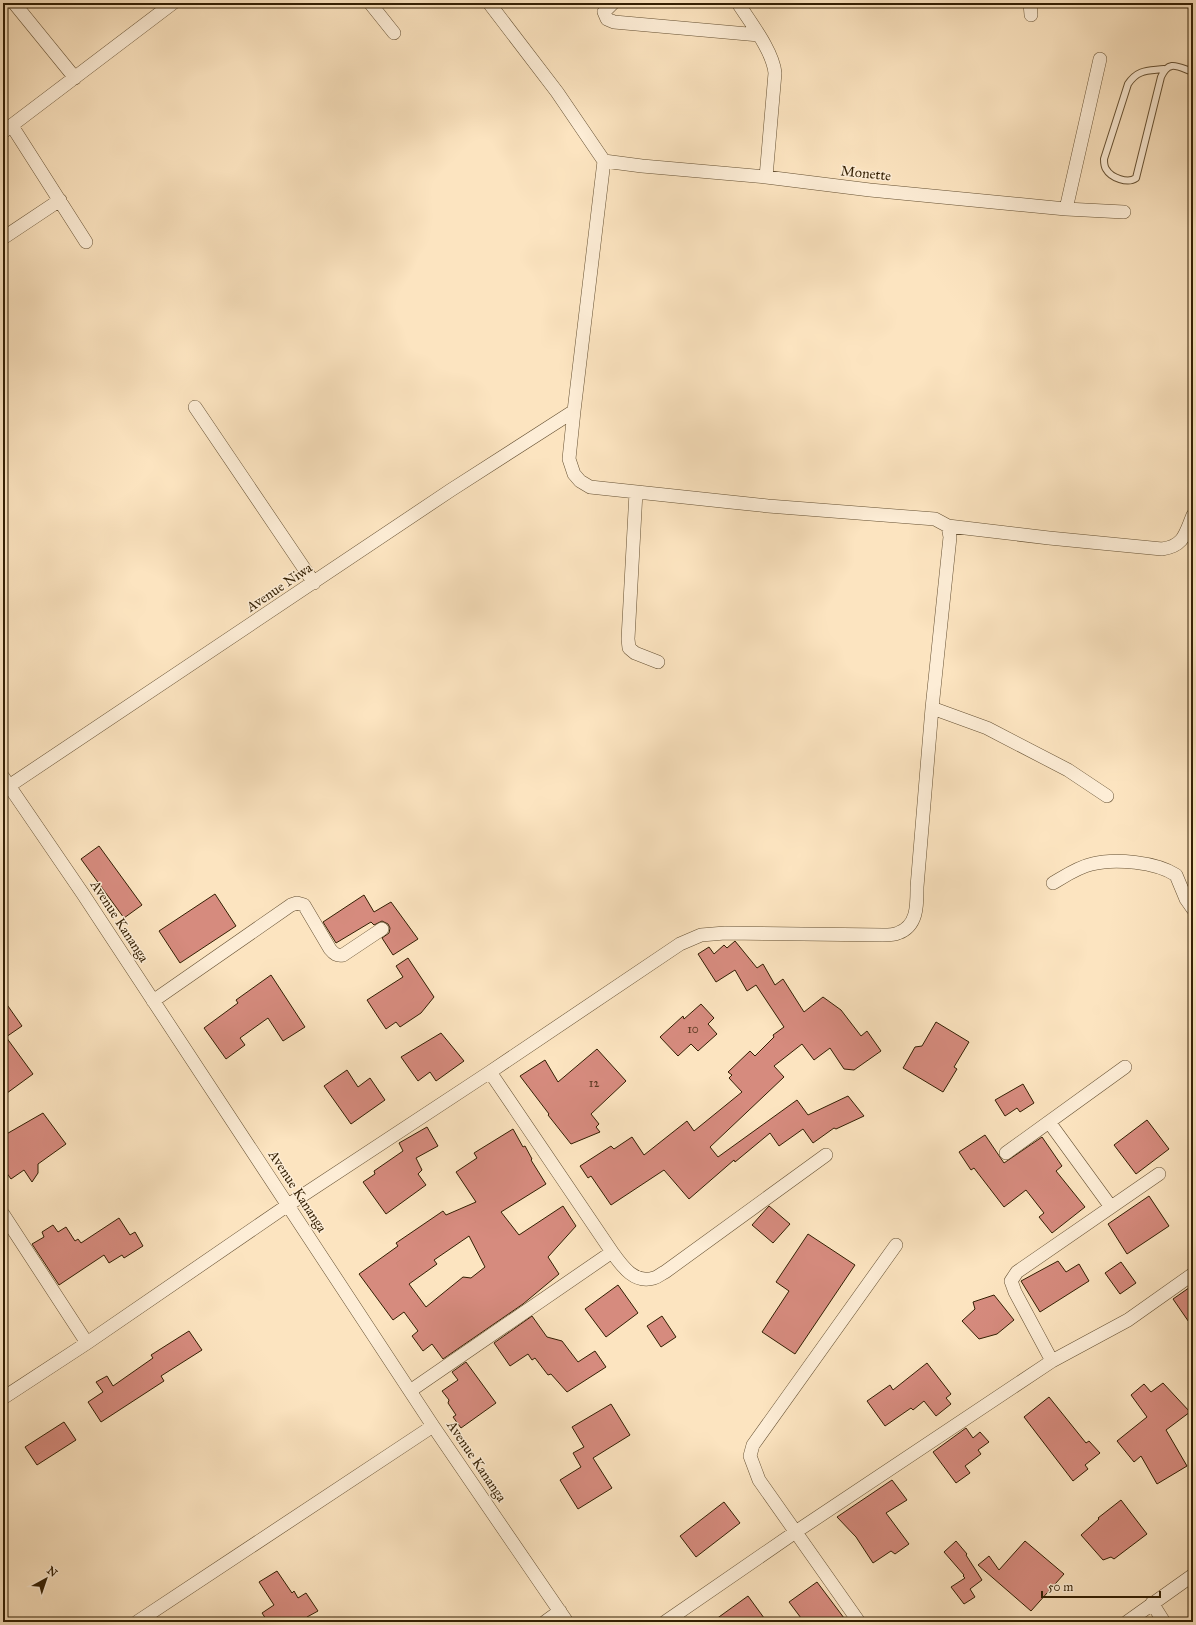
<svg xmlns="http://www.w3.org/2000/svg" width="1196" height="1625" viewBox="0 0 1196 1625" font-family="'IM FELL Great Primer',serif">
	<rect width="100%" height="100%" fill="#fce4c0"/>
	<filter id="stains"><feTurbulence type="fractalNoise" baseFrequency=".005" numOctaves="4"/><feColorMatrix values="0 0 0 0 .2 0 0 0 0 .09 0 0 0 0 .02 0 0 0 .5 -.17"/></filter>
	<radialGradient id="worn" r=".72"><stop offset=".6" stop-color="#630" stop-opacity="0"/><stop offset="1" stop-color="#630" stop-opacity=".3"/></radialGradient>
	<path fill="#d68b7e" stroke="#331f03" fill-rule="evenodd" d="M99,846l43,59 -18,13 -43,-59z
		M215,894l21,32 -56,37 -21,-32z
		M364,895l10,17 17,-10 27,37 -25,16 -11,-17 7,-5 1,-5 -2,-4 -6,-3 -8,4 -3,-3 -35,21 -13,-21z
		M735,941l22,27 6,-4 12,21 8,-6 21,33 19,-15 18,13 20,26 6,-5 14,20 -27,19 -10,-1 -14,-21 -16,12 -12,-16 -28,22 10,11 -74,70 8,10 79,-57 11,15 40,-19 16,20 -28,13 -2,-1 -21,15 -10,-14 -24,17 -9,-13 -35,29 -1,-2 -45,39 -25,-29 -53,35 -20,-29 -3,2 -8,-12 31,-20 3,3 18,-12 12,18 43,-34 7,10 48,-39 -13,-14 3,-3 -4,-3 22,-21 5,5 19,-19 -1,-2 11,-8 -28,-42 -9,6 -12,-21 -19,12 -18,-28 11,-7 5,7 10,-9 3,3z
		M408,958l26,39 -13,16 -21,14 -4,-5 -10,7 -19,-29 36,-23 -7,-11z
		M271,975l34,52 -22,14 -15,-23 -28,20 5,7 -19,14 -22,-31 34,-25 -2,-3z
		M3,999l19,27 -16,11 27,37 -30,22z
		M701,1004l13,14 -6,6 9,10 -19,17 -7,-7 -13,12 -18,-19 23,-21 1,3z
		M936,1022l33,20 -15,25 3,2 -14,23 -40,-24 12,-21 7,-1z
		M441,1033l23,28 -28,20 -6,-9 -12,9 -17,-24z
		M597,1049l29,32 -35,33 8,10 -3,3 4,5 -29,12 -23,-29 1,-1 -29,-38 25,-16 13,22z
		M347,1070l11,17 12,-9 15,22 -34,24 -27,-38z
		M1023,1084l11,19 -14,9 -3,-4 -12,8 -10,-16z
		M43,1113l23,31 -28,20v9l-6,9 -8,-12 -13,9 -8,-11v-32z
		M1147,1120l22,29 -33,25 -22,-29z
		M427,1127l11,19 -22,12 6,12 -4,4 8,11 -40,29 -23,-32 12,-8 -1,-3 29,-20 -4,-8z
		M513,1129l10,18 2,-1 7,13 -1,1 15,24 -45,28 18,23 44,-29 13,20 -28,31 11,17 -36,30 -80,55 -11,-15 -9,7 -11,-15 6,-5 -14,-19 -11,8 -34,-46 39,-28 -2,-3 47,-32 3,4 30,-13 -20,-30 21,-14 -3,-5zM469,1236l16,31 -14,11 -8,-1 -37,30 -17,-23 28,-20 -3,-4z
		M985,1135l19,28 38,-26 20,29 -6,5 29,36 -33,26 -13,-16 5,-4 -18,-23 -22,17 -30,-39 -3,2 -12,-18z
		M1149,1196l20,30 -42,28 -19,-30z
		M769,1206l21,18 -17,19 -21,-18z
		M119,1218l11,17 5,-3 8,14 -19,12 -2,-3 -13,8 -5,-8 -45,30 -27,-41 12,-7 -2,-5 11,-7 5,7 8,-5 9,14 3,-2 3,4z
		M808,1234l47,31 -60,89 -33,-22 27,-41 -13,-9z
		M1058,1261l8,11 13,-8 10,17 -49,31 -19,-31z
		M1121,1262l15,21 -16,11 -15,-21z
		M618,1285l20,28 -32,24 -21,-28z
		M1193,1285v43l-20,-29z
		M994,1295l20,25 -17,14 -18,5 -17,-18 13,-12 -2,-7z
		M532,1316l15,21 15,4 16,21 17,-11 11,16 -39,25 -16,-18 -3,1 -13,-17 -3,2 -4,-6 -18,12 -16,-23z
		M662,1316l14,21 -15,10 -14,-21z
		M189,1331l13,19 -41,26 3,5 -63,41 -13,-20 15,-10 -7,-10 11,-6 6,10 40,-28 -2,-3z
		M466,1362l30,41 -35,25 -8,-11 3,-2 -8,-12 1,-3 -7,-9 16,-11 -6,-8z
		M927,1363l24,31 -5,4 5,6 -15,12 -12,-15 -11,9 -2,-2 -26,18 -18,-25 23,-16 3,5z
		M1163,1383l27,29 -24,18 21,36 -30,18 -16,-28 -7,6 -17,-21 30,-24 -16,-22 13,-11 7,8z
		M1049,1397l37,46 3,-2 11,12 -15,12 3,4 -15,12 -49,-64z
		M611,1404l19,31 -37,23 19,30 -34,21 -18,-29 21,-13 -8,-14 11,-6 -12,-20z
		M64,1422l12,18 -39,25 -12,-18z
		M966,1428l7,10 7,-6 9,10 -11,8 3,4 -16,12 5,7 -14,10 -23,-31z
		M892,1480l15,20 -21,13 23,31 -14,10 -4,-3 -18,12 -17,-26 -19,-20z
		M1121,1500l26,34 -33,25 -3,-2 -8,3 -22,-25 18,-16 -1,-1z
		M724,1502l16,21 -44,34 -16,-21z
		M956,1541l11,13 -1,1 16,25 -12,9 5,8 -11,7 -13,-17 14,-9 -2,-2 1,-1 -20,-23z
		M1025,1541l39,33 -33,37 -53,-46 11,-9 10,14z
		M277,1571l15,22 2,-2 4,7 8,-5 12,18 -11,6 3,5h-42l-6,-9 12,-8 -15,-23z
		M817,1582l30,40h-43l-15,-20z
		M748,1596l19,26h-55z"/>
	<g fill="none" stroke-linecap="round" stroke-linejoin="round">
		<g stroke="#655032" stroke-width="8">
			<path id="lane" d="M1164,69c-16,2 -26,0 -36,15l-24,75c0,3 0,7 2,10 5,9 22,15 30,9l25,-101c8,-18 17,-10 32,-5"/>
		</g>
		<g stroke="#655032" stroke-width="14">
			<path id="street" d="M14,3l61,75
				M370,3l24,30
				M489,3l68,89 47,69 -30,250 -5,48 5,15 6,7 10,6 178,19 167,13 13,7 101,12 113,11c22,-3 23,-15 31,-34
				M613,3l-9,9 3,7 7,3 145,13
				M738,3c12,19 35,48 37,70l-9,104
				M1030,3l1,12
				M12,126l74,116
				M3,132l170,-129
				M604,161l38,5 124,11 104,13 196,19 58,3
				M1066,209l34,-150
				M3,238l57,-38
				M195,407l119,176
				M636,492l-8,147 1,9 6,5 23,9
				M932,708l55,20 81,42 39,26
				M3,777l80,117 350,532 134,196
				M3,790l448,-300 123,-79
				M1053,883c12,-7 25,-16 39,-19 23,-6 64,-2 84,11l10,24 7,10
				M153,1001l138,-96 6,-2 7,2 26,44c4,5 7,7 13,6l39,-26
				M490,1072l122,180c10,14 22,32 42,26 4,-1 8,-5 11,-6l161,-117
				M1049,1122l62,85
				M1006,1153l119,-86
				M3,1214l84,129
				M1052,1361l-37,-69 -4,-11 6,-9 142,-98
				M410,1391l202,-139
				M3,1398l84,-55 201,-138 202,-133 190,-128 21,-9 24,-2 158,2c5,0 11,0 15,-2 20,-7 19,-29 19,-46l15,-179 18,-171 -2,-11
				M1152,1603l12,19
				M137,1622l296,-196
				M545,1622l15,-11
				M665,1622l132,-91 255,-170 76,-41 65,-46
				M859,1622l-100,-142 -9,-24 3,-11 143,-200
				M1127,1622l66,-47"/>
		</g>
		<use href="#lane" stroke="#fdedd6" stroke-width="6"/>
		<use href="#street" stroke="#fdedd6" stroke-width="13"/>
	</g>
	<g text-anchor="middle" stroke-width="3" stroke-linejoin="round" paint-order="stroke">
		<g font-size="12" fill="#5c3a22">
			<text x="693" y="1033">10</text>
			<text x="594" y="1087">12</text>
		</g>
		<g font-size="14" fill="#331f03" stroke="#fdedd6">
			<text transform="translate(866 173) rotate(6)" y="5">Monette</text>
			<text transform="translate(279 587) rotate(-34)" y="5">Avenue Niwa</text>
			<text transform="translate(120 921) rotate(57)" y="5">Avenue Kananga</text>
			<text transform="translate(298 1191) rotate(57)" y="5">Avenue Kananga</text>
			<text transform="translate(477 1461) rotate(56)" y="5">Avenue Kananga</text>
		</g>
	</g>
	<rect width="1196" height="1625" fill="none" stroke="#fce4c0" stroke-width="16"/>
	<rect x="4" y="4" width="1188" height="1617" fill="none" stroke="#331f03" stroke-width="2"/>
	<rect x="8" y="8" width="1180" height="1609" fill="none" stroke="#331f03"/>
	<g transform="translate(46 1579) rotate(40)" stroke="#fdedd6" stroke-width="3" paint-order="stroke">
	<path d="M0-3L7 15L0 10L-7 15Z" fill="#331f03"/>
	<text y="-6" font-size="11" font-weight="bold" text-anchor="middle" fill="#331f03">N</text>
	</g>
	<path d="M1042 1591v6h118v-6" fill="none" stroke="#331f03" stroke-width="2"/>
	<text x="1048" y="1591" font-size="12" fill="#331f03" stroke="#fdedd6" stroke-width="3" paint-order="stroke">50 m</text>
	<rect width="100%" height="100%" filter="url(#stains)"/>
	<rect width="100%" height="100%" fill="url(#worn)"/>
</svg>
